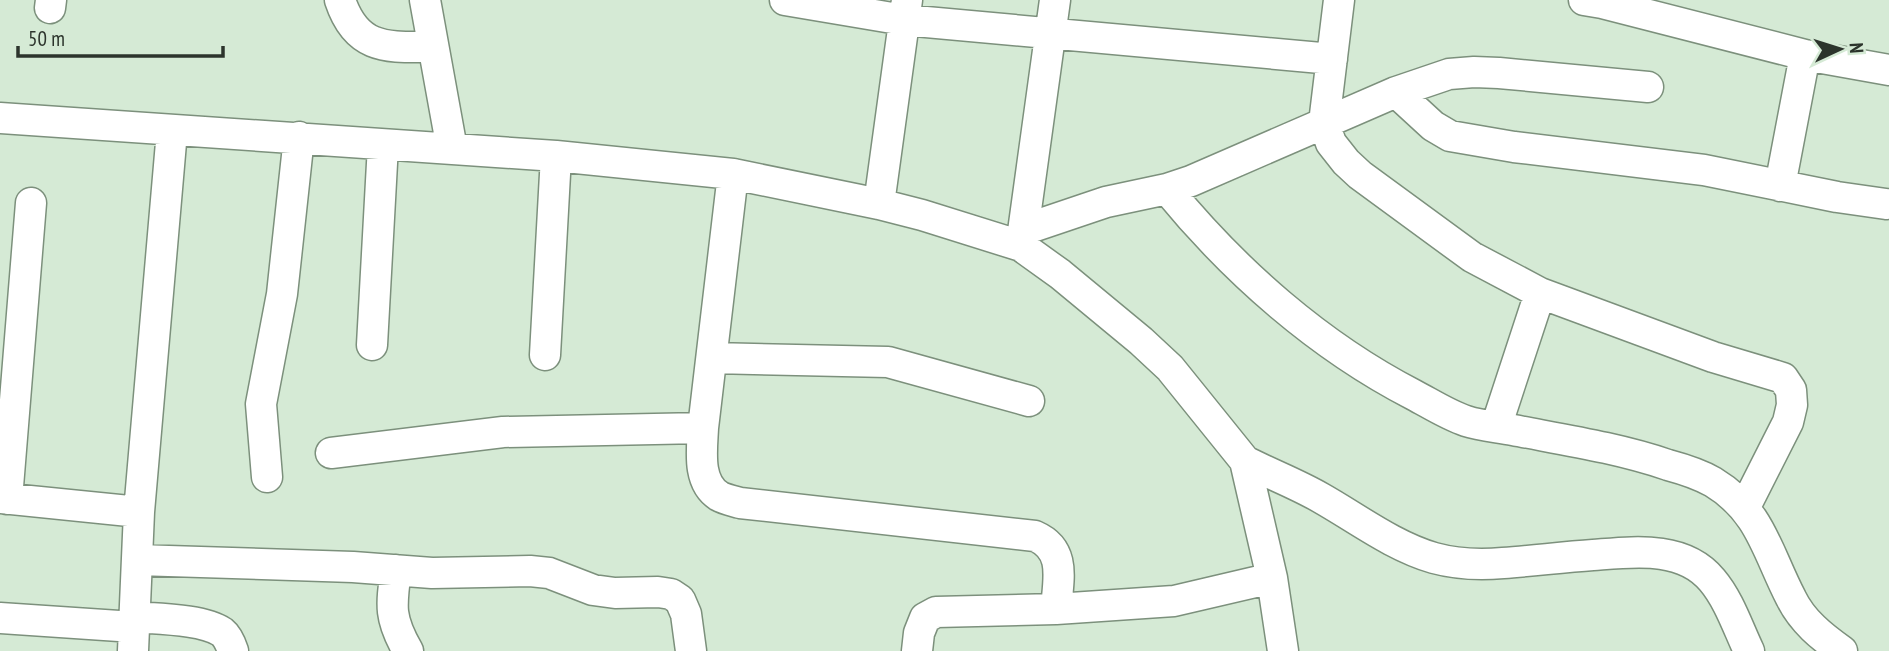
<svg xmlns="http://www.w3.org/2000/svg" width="1889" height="651" viewBox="0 0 1889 651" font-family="'PT Sans Narrow',sans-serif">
	<rect width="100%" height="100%" fill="#d5ead5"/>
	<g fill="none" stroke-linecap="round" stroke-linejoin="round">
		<g stroke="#7c907c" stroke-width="33">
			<path id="street" d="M340,0c17,51 48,47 93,47
				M425,0l27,149
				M785,0l119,20 428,39
				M1339,0l-15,123 7,20 15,19 14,13 112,82 68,36 173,64 70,21 8,12 1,15 -4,17 -43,85
				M1584,0l18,3 203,52 84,15
				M50,8l1,-8
				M1396,92l37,34 17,10 64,11 190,23 133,27 49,7
				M0,118l556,38 177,18 146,30 43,11 99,31 39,28 81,67 29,27 75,93 27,117 11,73
				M733,174l-30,254c-1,22 -6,54 16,68 5,3 14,5 21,7l295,33c32,14 23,44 21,73
				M1780,186l25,-131
				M1167,189c68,83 152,157 247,206 17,9 34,20 52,26 15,5 32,6 47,9 52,10 105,18 155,35 15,4 31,9 45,17 48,29 54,70 78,116 11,23 31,39 51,53
				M879,204l28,-204
				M1023,230l83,-28 61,-13 24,-8 205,-89 53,-18 25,-2 25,1 149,14
				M1021,246l34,-246
				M372,345l11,-200
				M545,355l11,-199
				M712,358l176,4 141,39
				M1496,427l44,-134
				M331,453l172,-21 200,-4
				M1245,461c25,13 52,23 76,37 37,21 72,48 113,60 22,6 46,7 69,5 30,-2 59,-6 90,-8 40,-3 90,-10 119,25 17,20 26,48 37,71
				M267,477l-6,-73 21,-110 17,-157
				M0,498l139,14 -6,139
				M7,499l24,-296
				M139,512l33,-381
				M137,560l216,7 79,6 98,-2 19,2 44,17 22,3 43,-1 13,2 9,6 6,14 5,37
				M396,570c-5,36 -7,48 12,81
				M134,617c23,2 69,2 88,15 5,4 9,13 11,19
				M0,618l134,9
				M917,651l2,-18 6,-15 11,-6 120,-3 118,-8 98,-23"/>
		</g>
		<use href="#street" stroke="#fff" stroke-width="30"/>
	</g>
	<g transform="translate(1840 49) rotate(86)" stroke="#d5ead5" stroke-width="5" paint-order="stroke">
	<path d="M0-5L12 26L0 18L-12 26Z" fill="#2c342c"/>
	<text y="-10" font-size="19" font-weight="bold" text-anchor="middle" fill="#2c342c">N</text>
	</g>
	<path d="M18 46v10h205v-10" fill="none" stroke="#2c342c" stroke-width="3.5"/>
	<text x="28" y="46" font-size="21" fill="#2c342c" stroke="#d5ead5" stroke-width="5" paint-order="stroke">50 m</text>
</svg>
